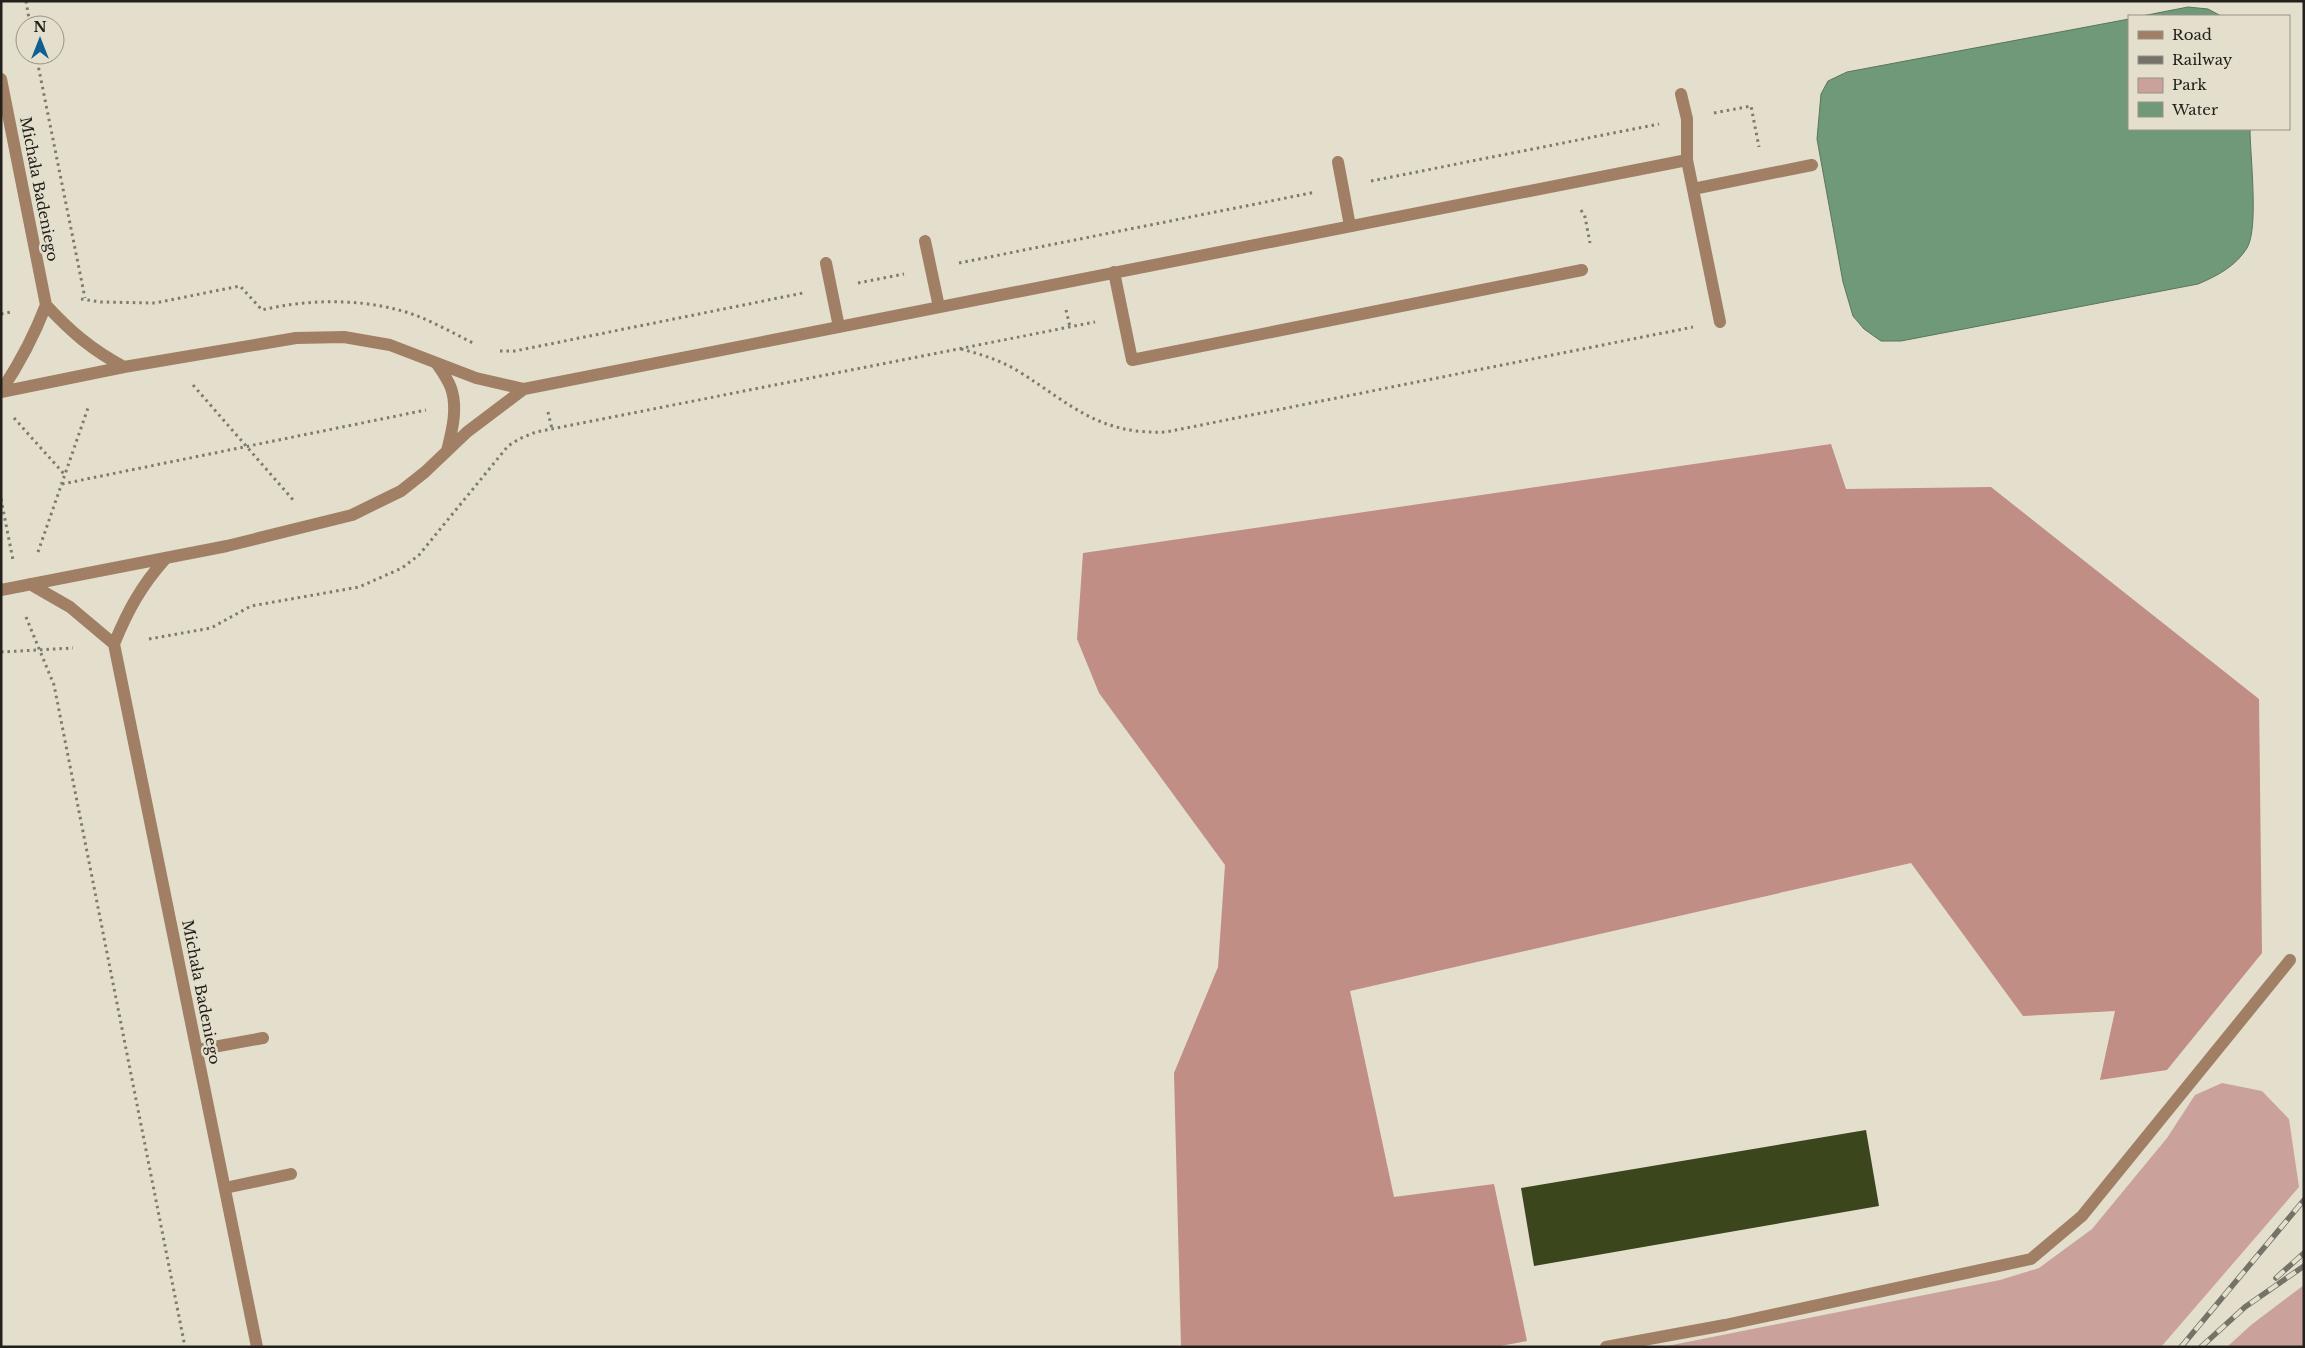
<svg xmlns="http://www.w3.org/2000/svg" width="2305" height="1348" viewBox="0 0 2305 1348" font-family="'Libre Baskerville',serif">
	<rect width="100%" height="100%" fill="#e4decd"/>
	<path fill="#cba29b" d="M2222,1083l40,8 27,28 10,68 -138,160h-499l338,-67 39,-12 53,-39 75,-91 28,-43z
		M2304,1285v62h-77l24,-22z"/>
	<path fill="#c08e84" d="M1831,444l15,45 145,-2 268,212 3,254 -95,117 -67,10 15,-69 -92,5 -112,-153 -561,128 44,206 100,-13 33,157 -32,6h-314l-7,-274 44,-106 7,-102 -126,-172 -22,-54 6,-86z"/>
	<path fill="#70997a" stroke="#59755e" d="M2188,7l20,2 13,7h-79z
		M2129,19v110h121c0,26 9,99 -3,119 -11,18 -30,28 -49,36l-297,57h-20l-17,-12 -11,-13 -10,-34 -26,-143 4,-45 7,-13 19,-9z"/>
	<path fill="#3b461d" d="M1866,1130l13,76 -345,60 -13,-78z"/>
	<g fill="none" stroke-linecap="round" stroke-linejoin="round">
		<path stroke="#7e7a6f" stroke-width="3" stroke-dasharray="2.5 4" stroke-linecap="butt" d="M26,1l4,24
			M36,55l49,243
			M1714,113l37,-7 8,41
			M1371,181l288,-57
			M1581,210l4,7 5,26
			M959,263l357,-71
			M858,283l46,-9
			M81,299l20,3 54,1 85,-17 22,24c49,-12 110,-12 158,7 19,8 37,18 55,27
			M1066,310l4,17
			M1,314l10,-2
			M961,349c19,5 39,11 57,22 53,33 80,64 148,61l527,-105
			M500,351h15l288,-58
			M193,385l101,116
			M548,412l4,17
			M14,418l51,57
			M62,484l364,-74
			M1,499l12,61
			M38,552l51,-147
			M26,617l28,68 131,662
			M149,639l62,-11 40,-22 108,-19 43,-19 17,-13 89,-109 11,-7 17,-7 559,-110
			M1,652l72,-4"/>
		<path stroke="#a07f65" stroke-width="12" d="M1,79l45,226c-12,31 -26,58 -45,86
			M1681,94l6,25v41
			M1338,162l12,64
			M1693,189l119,-24
			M925,241l14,66
			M826,263l13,64
			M1114,272l18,88 450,-90
			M46,305c25,27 46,45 78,62
			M437,364c5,7 11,16 14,24 7,20 1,43 -4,63
			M1,392l123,-25 172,-29 48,-1 46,8 86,33 48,11 1163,-229 33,162
			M166,558c-25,28 -38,52 -52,86l143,703
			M30,584l40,23 44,37
			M1,590l226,-44 125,-31 49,-24 24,-19 42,-40 57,-43
			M197,1050l66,-12
			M225,1188l66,-14
			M1606,1347l119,-22 306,-66 51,-43 208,-256"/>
		<g stroke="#757267" stroke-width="5.5">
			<path id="rail" d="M2276,1278l28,-25
				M2181,1347l123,-147
				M2201,1347l44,-40 59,-41"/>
		</g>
		<use href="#rail" stroke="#e4decd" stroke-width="4" stroke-dasharray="11" stroke-linecap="butt"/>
	</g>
	<g text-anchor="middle" stroke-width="5" stroke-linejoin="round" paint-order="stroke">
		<g font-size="15" fill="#23211b" stroke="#e4decd">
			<text transform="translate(39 189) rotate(79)" y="5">Michała Badeniego</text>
			<text transform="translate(201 992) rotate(79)" y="5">Michała Badeniego</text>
		</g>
	</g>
	<rect width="2305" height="1348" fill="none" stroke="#23211b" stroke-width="5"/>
	<rect x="2128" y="15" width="162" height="115" fill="#e4decd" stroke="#979286"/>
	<rect x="2138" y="31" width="25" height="8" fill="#a07f65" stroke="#979286"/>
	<text x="2172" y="40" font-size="15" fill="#23211b">Road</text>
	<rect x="2138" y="56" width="25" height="8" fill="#757267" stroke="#979286"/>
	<text x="2172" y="65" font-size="15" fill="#23211b">Railway</text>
	<rect x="2138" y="78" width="25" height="15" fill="#cba29b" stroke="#979286"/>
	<text x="2172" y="90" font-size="15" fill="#23211b">Park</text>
	<rect x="2138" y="102" width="25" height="15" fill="#70997a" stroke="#979286"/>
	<text x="2172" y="115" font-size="15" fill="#23211b">Water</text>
	<g transform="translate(40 40)"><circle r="24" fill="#e4decd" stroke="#979286"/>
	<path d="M0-4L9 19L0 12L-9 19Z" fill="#0e6092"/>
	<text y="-8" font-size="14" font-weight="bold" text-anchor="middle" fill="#23211b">N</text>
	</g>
</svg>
